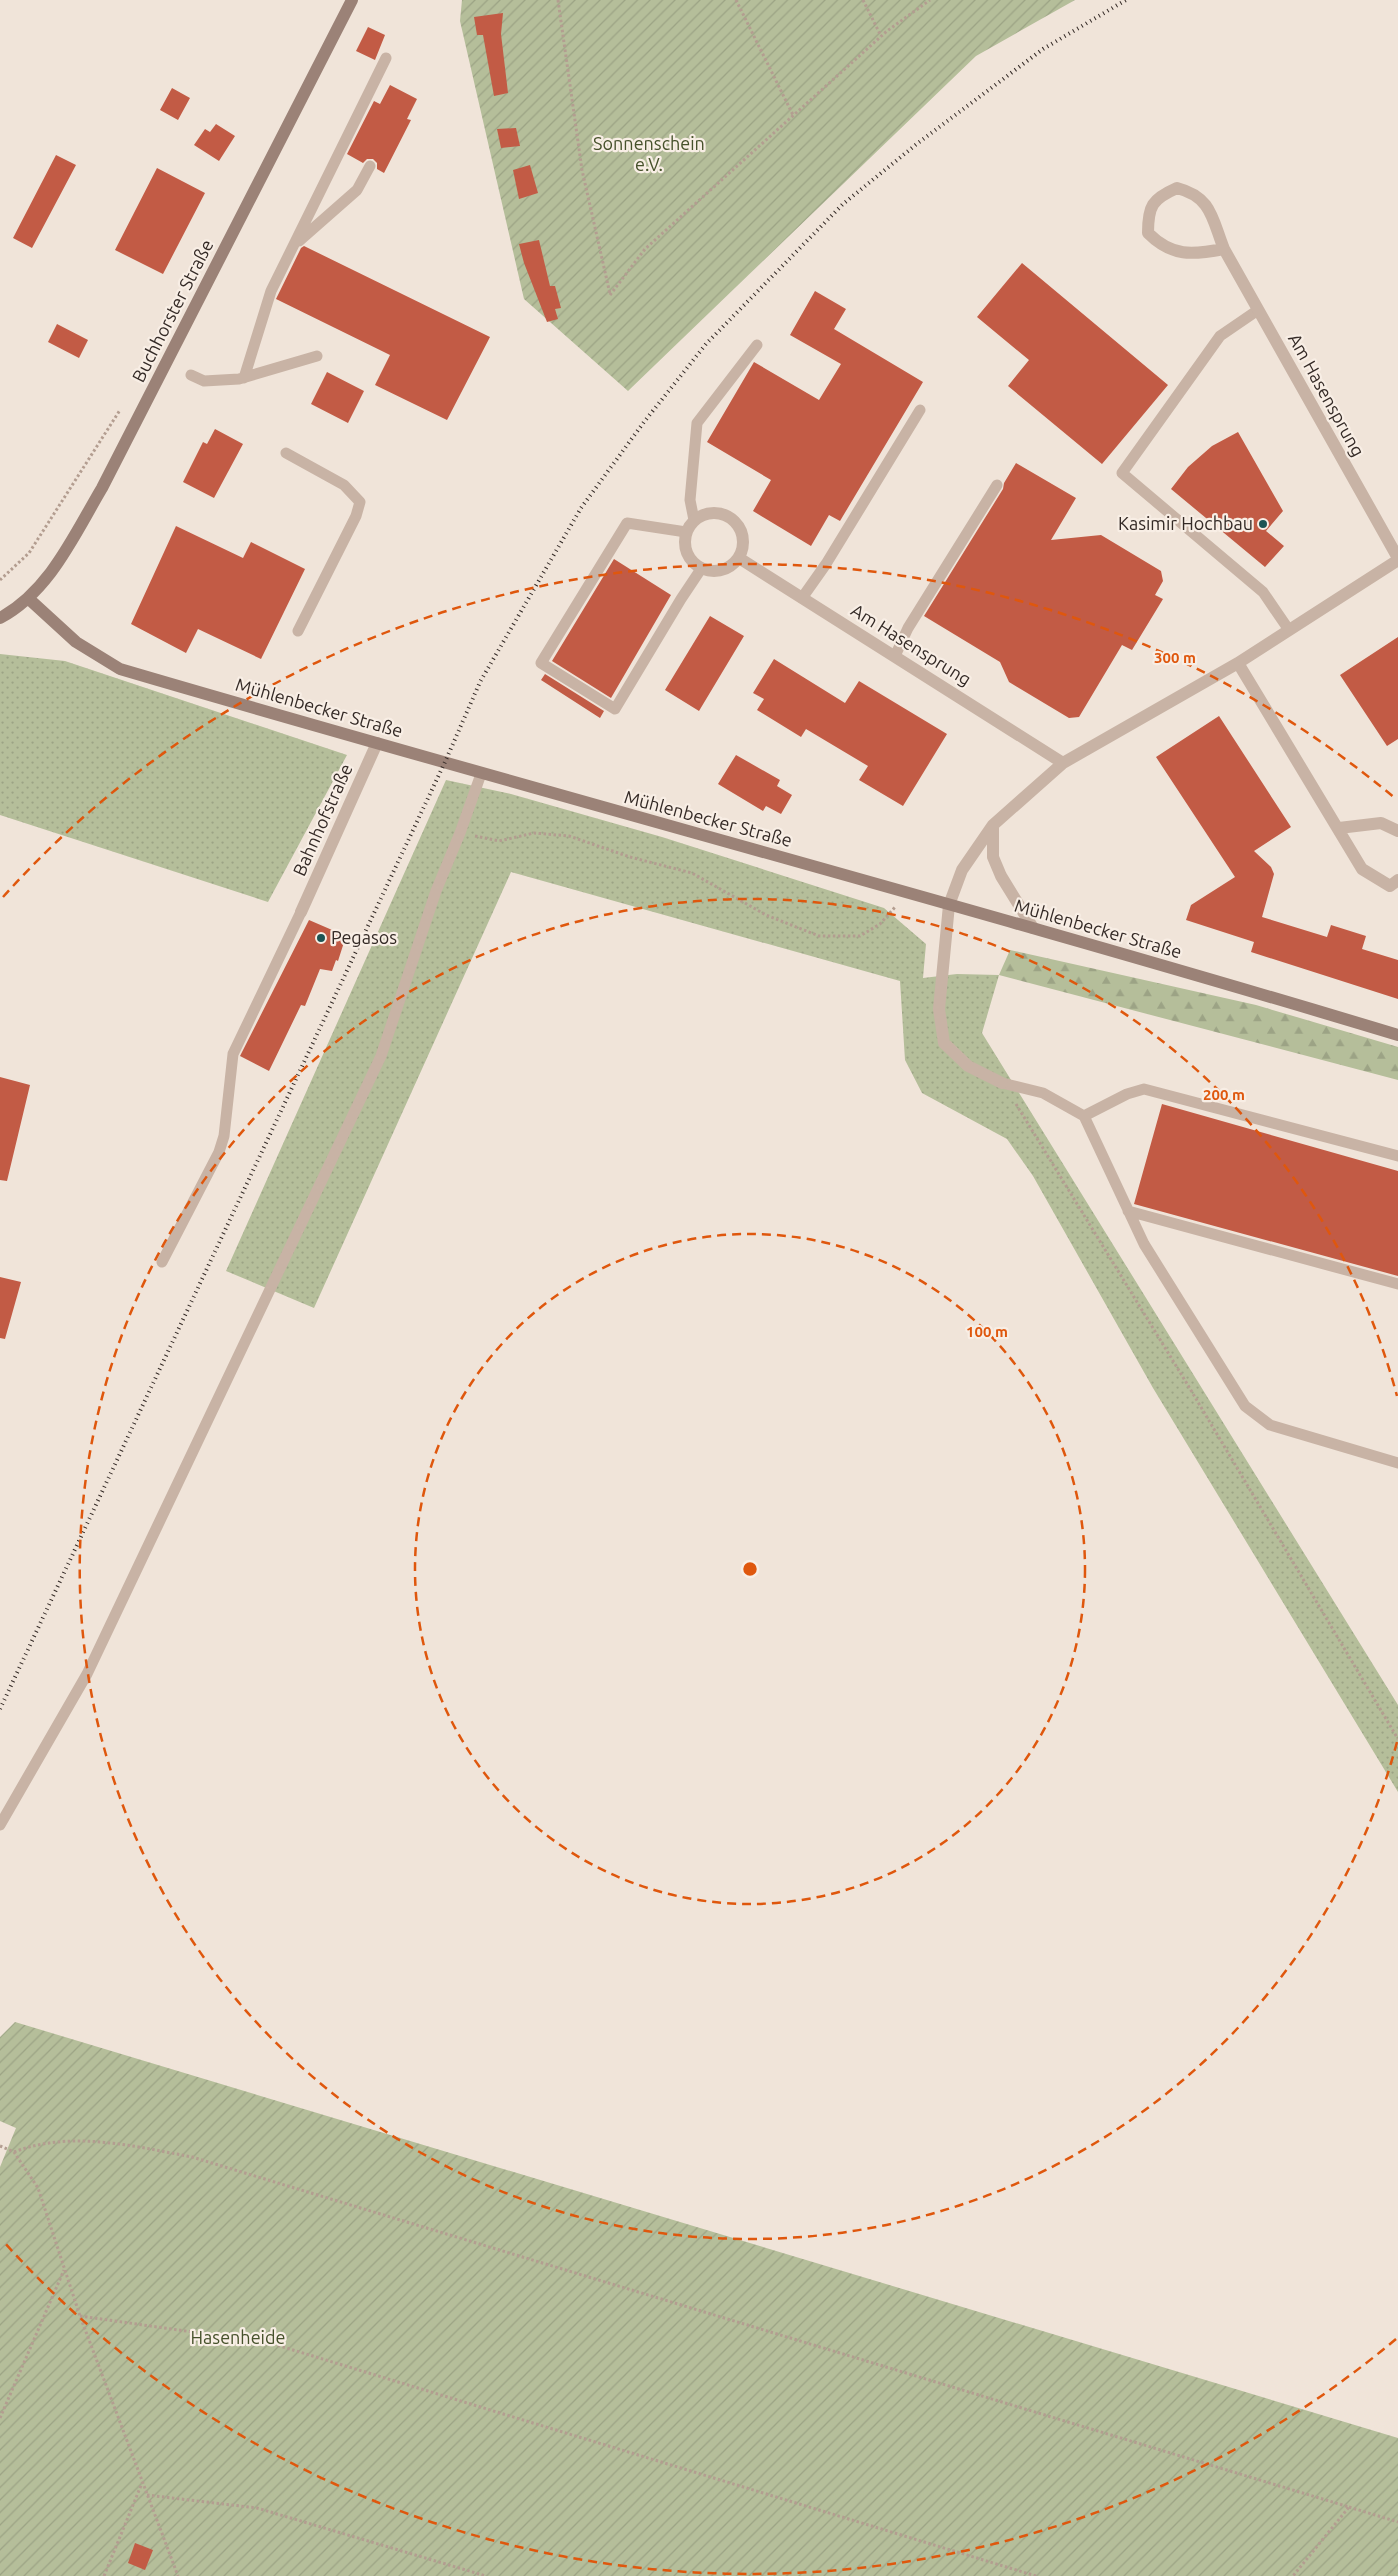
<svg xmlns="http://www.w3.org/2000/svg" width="1398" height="2576" viewBox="0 0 1398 2576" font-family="Ubuntu,sans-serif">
	<defs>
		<pattern id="grass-dots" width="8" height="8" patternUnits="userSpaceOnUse" patternTransform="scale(1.25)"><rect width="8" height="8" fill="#b5be9a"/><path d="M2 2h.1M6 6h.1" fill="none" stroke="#9ca385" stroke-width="1.8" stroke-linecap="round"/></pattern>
		<pattern id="forest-firs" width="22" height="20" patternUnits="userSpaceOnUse" patternTransform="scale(1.25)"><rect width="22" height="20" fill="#b5be9a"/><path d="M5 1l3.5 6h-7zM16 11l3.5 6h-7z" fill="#9ca385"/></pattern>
		<pattern id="garden-furrows" width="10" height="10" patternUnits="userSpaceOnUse" patternTransform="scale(1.25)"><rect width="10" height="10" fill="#b5be9a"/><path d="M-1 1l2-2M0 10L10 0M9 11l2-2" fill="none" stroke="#9ca385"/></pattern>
	</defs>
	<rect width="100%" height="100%" fill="#f0e4d9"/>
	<path fill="url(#grass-dots)" d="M0,654l65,7 282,94 -79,147 -268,-87z
		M446,780l65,14 151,43 222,71 42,36 -3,34 34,-4 42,1 -17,58 416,672v87l-245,-404 -120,-212 -26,-37 -85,-46 -17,-33 -5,-79 -389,-109 -197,436 -88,-37z"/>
	<path fill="url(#forest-firs)" d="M1010,950l246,55 142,42v33l-399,-105z"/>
	<path fill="url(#garden-furrows)" d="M462,0h613l-99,56 -348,335 -104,-92 -64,-278z
		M15,2022l1383,416v138h-1398v-409l16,-39 -16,-7v-84z"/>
	<path fill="#c25b45" d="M503,13l-2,21 7,59 -14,3 -11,-61h-6l-3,-18z
		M368,27l17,8 -10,25 -19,-9z
		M390,85l27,14 -10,20 4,1 -27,53 -7,-4v-6l-4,-4h-6l-4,4 -16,-9 27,-53 6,3z
		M172,88l18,10 -12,22 -18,-10z
		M216,124l19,12 -16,25 -25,-16 11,-16 5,3z
		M516,128l4,18 -19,2 -4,-19z
		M56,155l20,10 -44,83 -19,-10z
		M530,165l8,28 -19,6 -6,-29z
		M157,168l48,25 -42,81 -48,-24z
		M539,240l11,46h5l6,22 -6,1 3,10 -11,3 -23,-59 -5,-19z
		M304,246l186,91 -43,83 -72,-35 15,-30 -114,-56 25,-51z
		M1022,263l146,122 -66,79 -94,-78 21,-26 -52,-43z
		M815,291l31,18 -12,20 89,53 -83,139 -11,-6 -18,31 -58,-35 18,-31 -64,-38 47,-80 65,38 22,-36 -51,-29z
		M57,324l31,16 -9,18 -31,-16z
		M327,372l37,19 -16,32 -37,-19z
		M215,429l28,15 -29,54 -31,-16 20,-40 4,2z
		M1238,432l45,79 -17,20 18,15 -19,21 -94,-78 17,-22 24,-21z
		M1016,463l60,35 -25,42 50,-5 60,36 2,10 -8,14 8,4 -31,51 -10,-5 -43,72 -10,1 -60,-36 -9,-20 -76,-46 79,-127 1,-6z
		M176,526l67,32 8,-16 54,27 -44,90 -63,-30 -12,24 -55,-29z
		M614,559l57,36 -60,103 -59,-37z
		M710,616l34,20 -45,75 -34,-21z
		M1398,637v102l-11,7 -47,-71z
		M774,659l71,44 14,-22 88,53 -44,72 -44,-26 9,-14 -62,-37 -5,8 -44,-27 7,-11 -11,-6z
		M545,674l59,37 -4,7 -59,-38z
		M1219,716l72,111 -37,24 17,16 3,7 -12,43 65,20 4,-12 35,11 -4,13 36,11v39l-147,-47 3,-10 -68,-22 5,-15 44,-28 -79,-120z
		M736,755l44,25 -3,6 15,9 -11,19 -15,-8 -3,5 -45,-27z
		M309,920l37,16 -8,25 -2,-1 -4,11 -12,-2 -15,37 -4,-1 -32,66 -29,-15z
		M0,1077l30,8 -23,96 -7,-1z
		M1162,1104l236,67v105l-264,-72z
		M0,1277l21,5 -16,57 -5,-1z
		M135,2543l18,7 -8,20 -17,-7z"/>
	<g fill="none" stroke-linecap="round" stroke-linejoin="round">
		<path stroke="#b39d90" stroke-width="3" stroke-dasharray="2.5 2.5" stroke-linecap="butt" d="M558,0l24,170 28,124
			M736,0l57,115
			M863,0l18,36
			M610,295l35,-46 242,-218 43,-31
			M0,580l29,-27 91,-143
			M475,836l24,5 35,-8 35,3 61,21 62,16 74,42 53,21h41l20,-12 16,-18
			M1016,1104l173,283 209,352
			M0,2146l14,6 24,36 42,128 98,260
			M14,2152c57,-22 119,-6 178,5l1157,350 -56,69
			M80,2316l190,27 766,233
			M0,2418l64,-148
			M147,2495l110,13 229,68
			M1349,2507l49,15
			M104,2576l38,-93"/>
		<path stroke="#c8b3a5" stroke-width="11" d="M299,241l58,-51 13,-24
			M1258,310l-38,26 -98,137 141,119 26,38
			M191,375l13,6 35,-2 78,-23
			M244,378l27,-87 115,-233
			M286,453l58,32 16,17 -4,14 -58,115
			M694,520l-4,-20 7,-77 60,-78
			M686,532l-59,-9 -86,140 74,46 66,-110 20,-30
			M802,598l24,-34 94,-154
			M895,656l13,-28 89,-143
			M1002,1083l41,10 41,23 60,128 101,162 25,19 128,38
			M1084,1116l43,-22 17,-5 254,67
			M1128,1211l270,73
			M162,1262l57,-110 5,-16 9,-82 68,-142
			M0,1825l87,-151 294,-618 55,-165 24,-58 21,-59"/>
		<path stroke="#c8b3a5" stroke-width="12" d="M1224,249c-32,6 -52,8 -76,-16 0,-27 4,-34 29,-45 35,9 35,31 47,61l174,309
			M685 542a29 29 0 1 1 58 0a29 29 0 1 1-58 0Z
			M739,558l324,205
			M1238,663l124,206 28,17 8,-6
			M993,825v32l8,19 32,52
			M1339,828l42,-5 17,8
			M301,912l76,-169
			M1002,1083l-34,-17 -24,-23 -5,-34 10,-104 13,-35 31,-45 70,-62 175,-100 160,-103"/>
		<path stroke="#9b8277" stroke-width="12" d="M29,599l47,43 44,27c425,125 854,238 1278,366
			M0,618c50,-27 74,-83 102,-130l250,-488"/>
		<path stroke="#342a26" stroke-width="4" stroke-dasharray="1 4" stroke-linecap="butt" d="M0,1709l445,-947 35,-80 101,-174 63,-86 62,-78 137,-140 75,-61 125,-94 83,-49"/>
	</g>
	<g fill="none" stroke="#df570d" stroke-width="2.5" stroke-dasharray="9 6">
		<circle cx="750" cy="1569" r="335"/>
		<path d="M1397 1742A670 670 0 1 1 1397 1396"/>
		<path d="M1396 2339A1005 1005 0 0 1 3 2241M3 897A1005 1005 0 0 1 1396 799"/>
	</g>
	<g fill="#1d5454" stroke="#f8eee5" stroke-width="2">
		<circle cx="1263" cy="524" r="5"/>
		<circle cx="321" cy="938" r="5"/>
	</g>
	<g text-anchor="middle" stroke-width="4.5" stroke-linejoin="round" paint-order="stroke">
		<g font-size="18" fill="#46512b" stroke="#f8eee5">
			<text x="649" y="150">Sonnenschein<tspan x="649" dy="21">e.V.</tspan></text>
			<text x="238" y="2344">Hasenheide</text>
		</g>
		<g font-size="18" fill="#342a26" stroke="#f8eee5">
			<text transform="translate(173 311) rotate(-63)" y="6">Buchhorster Straße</text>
			<text transform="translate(1326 395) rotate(61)" y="6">Am Hasensprung</text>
			<text transform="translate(911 645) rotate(32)" y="6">Am Hasensprung</text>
			<text transform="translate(319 708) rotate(16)" y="6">Mühlenbecker Straße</text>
			<text transform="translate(708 819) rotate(15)" y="6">Mühlenbecker Straße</text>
			<text transform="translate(323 820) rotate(-66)" y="6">Bahnhofstraße</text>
			<text transform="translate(1098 929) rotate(16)" y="6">Mühlenbecker Straße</text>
		</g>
		<g font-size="18" fill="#342a26" stroke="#f8eee5" text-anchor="end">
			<text x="1253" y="530">Kasimir Hochbau</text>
			<text x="331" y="944" text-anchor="start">Pegasos</text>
		</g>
	</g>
	<circle cx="750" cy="1569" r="8" fill="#df570d" stroke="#f8eee5" stroke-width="2.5"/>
	<g font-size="15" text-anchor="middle" font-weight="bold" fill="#df570d" stroke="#f8eee5" stroke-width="4.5" stroke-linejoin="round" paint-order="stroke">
		<text x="1175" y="663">300 m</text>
		<text x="1224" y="1100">200 m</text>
		<text x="987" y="1337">100 m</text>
	</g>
</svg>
